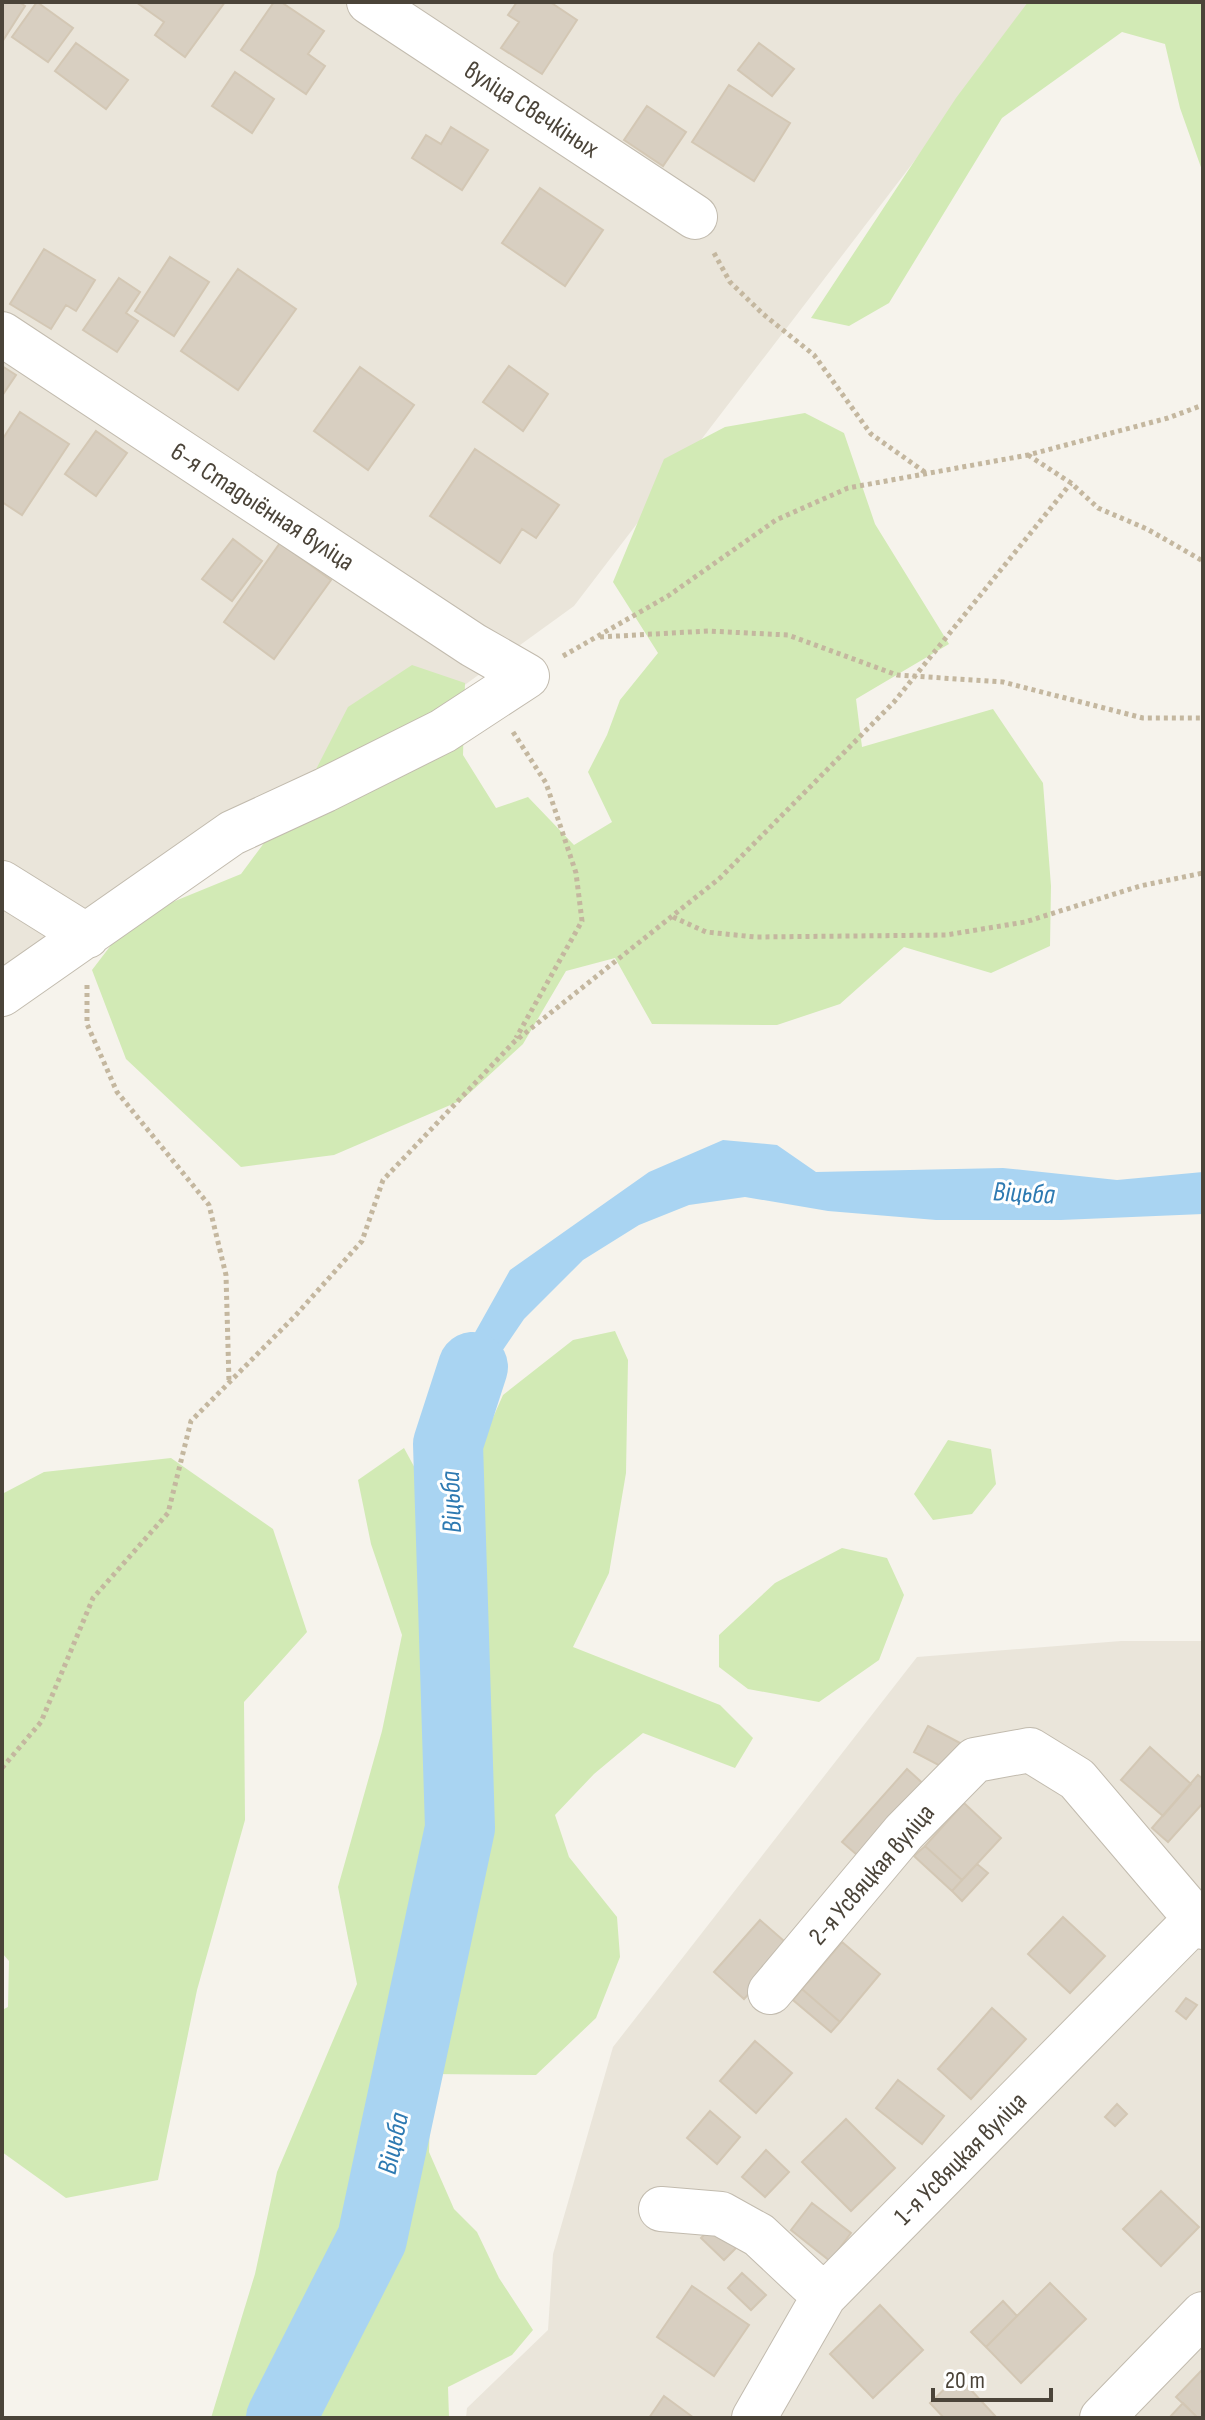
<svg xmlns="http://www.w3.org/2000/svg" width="1205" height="2420" viewBox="0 0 1205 2420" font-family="'Sofia Sans Condensed',sans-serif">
	<rect width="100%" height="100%" fill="#f6f3ec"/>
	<path fill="#eae5da" d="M2,2h1034l-462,604 -572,413z
		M1121,1641h82v777h-737l1,-10 81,-78 5,-76 60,-207 304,-390z"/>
	<path fill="#d2eab5" d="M1028,2h175v171l-23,-65 -15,-64 -43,-12 -120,86 -113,185 -40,23 -38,-8 145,-220z
		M805,413l39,20 31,91 74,120 -93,55 6,48 131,-38 50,74 8,103 -1,60 -59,27 -87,-26 -64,57 -63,21 -125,-1 -37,-66 -49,13 -43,73 -61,56 -128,55 -93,12 -115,-108 -34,-89 39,-51 110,-45 69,-93 38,-74 64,-42 53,18 -2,72 33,53 32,-11 46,48 38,-23 -24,-50 19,-37 13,-35 38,-47 -45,-71 51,-123 61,-32z
		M615,1331l13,29 -2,113 -17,100 -36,74 147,58 33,33 -18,30 -92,-35 -49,41 -39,41 14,42 48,60 3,40 -24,61 -60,57 -105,-1 -2,78 25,57 23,23 22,46 34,52 -21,25 -64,32 1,31h-238l44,-144 22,-102 80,-188 -19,-97 44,-156 20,-96 -31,-91 -13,-64 46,-32 13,24 20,12 35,-19 31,-70 70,-55z
		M948,1440l43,9 5,35 -24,30 -39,6 -19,-26z
		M171,1458l102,71 34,103 -63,70 1,118 -48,170 -39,190 -92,18 -64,-46v-142l6,-3 1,-46 -7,-8v-459l42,-22z
		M842,1548l45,10 17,37 -25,65 -60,42 -71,-13 -29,-22v-32l56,-52z"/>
	<path fill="#a9d4f2" d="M723,1140l54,5 39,27 187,-4 114,12 86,-8v42l-142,6h-125l-108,-9 -83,-14 -56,8 -50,20 -56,35 -59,59 -34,50 -11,46 -21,42 -30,5 26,-92 56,-100 139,-98z"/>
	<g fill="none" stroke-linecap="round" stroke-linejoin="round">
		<path stroke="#a9d4f2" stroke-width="70" d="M281,2418l91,-179 88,-411 -12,-384 25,-77"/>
	</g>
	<path fill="#d8cfc1" stroke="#d3c7b4" stroke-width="2" d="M2,2h17l6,4 -23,36z
		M37,2l36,26 -25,34 -36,-25z
		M136,2h89l-40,55 -30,-22 9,-13z
		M274,2h7l43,29 -16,23 17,12 -19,28 -65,-44z
		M517,2h33l27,18 -35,54 -41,-26 18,-26 -11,-7z
		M76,43l52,37 -22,29 -51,-38z
		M759,43l35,26 -22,27 -34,-26z
		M235,72l39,27 -22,34 -40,-27z
		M729,85l61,38 -36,58 -62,-39z
		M647,106l39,26 -23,34 -39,-26z
		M451,127l37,23 -26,40 -50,-32 14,-23 15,9z
		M540,188l63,42 -38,56 -63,-43z
		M44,249l51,31 -19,31 -10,-6 -15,24 -41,-25z
		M170,257l39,25 -35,54 -39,-25z
		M238,269l58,40 -58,81 -57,-39z
		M119,278l21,14 -14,21 12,8 -21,31 -34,-22z
		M2,366l14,9 -14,21z
		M509,366l39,28 -25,37 -40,-29z
		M360,367l54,38 -46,65 -54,-39z
		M20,412l49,32 -47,71 -20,-13v-62z
		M96,431l31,22 -31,43 -31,-22z
		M475,449l84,56 -23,33 -14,-9 -22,34 -70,-47z
		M233,539l29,22 -30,40 -30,-22z
		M280,543l51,37 -57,79 -50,-37z
		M928,1726l32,17 -14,26 -32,-17z
		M1150,1747l41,37 -28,32 -42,-36z
		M907,1769l21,19 -65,72 -21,-18z
		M1198,1775l5,4v24l-35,39 -16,-14z
		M964,1803l37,35 -39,42 -37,-34z
		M925,1846l37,34 -10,11 -38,-35z
		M977,1864l11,9 -26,28 -10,-10z
		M1063,1917l42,39 -35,37 -42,-39z
		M760,1920l31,27 -47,52 -30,-27z
		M842,1942l38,32 -40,48 -38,-33z
		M802,1989l38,33 -9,10 -38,-32z
		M1186,1998l11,7 -11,14 -10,-8z
		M992,2008l34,31 -55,60 -33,-30z
		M755,2041l37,32 -36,40 -36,-32z
		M898,2080l46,36 -22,28 -46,-36z
		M1117,2104l10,10 -12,12 -10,-9z
		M710,2111l30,26 -23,27 -30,-26z
		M846,2119l49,49 -44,43 -49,-49z
		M766,2150l23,22 -24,25 -23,-20z
		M1161,2191l38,36 -38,39 -38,-37z
		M812,2203l39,30 -21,28 -39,-31z
		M719,2220l23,22 -18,18 -23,-22z
		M742,2273l24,22 -15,15 -23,-22z
		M1050,2283l36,36 -65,64 -35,-36z
		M692,2286l57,39 -35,51 -57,-39z
		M1003,2301l14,15 -31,31 -15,-15z
		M880,2305l43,45 -50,48 -43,-44z
		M1202,2370l1,48h-5l-22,-21z
		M958,2376l39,42h-53l-14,-15z
		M664,2396l30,22h-45z
		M1183,2403l15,15h-29z"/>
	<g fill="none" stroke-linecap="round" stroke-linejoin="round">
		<g stroke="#c2bbae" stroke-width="46">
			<path id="minor" d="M369,2l326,215
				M2,334l471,311 54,31 -84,55 -118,59 -93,43 -230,161
				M2,883l85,53
				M770,1992l134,-160 71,-72 55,-10 47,29 126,148
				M661,2209l60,5 38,21 65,61
				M754,2418l70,-122 371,-376
				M1102,2418l101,-104"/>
		</g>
		<path stroke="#c4b79f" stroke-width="5" stroke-dasharray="4 4" stroke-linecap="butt" d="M714,253l16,29 33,32 51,41 57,79 55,39
			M1028,455l43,28 27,25 49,21 56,32
			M600,637l108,-6 80,4 109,40 106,7 140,36h60
			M563,656l105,-60 108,-76 72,-32 180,-33 140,-37 35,-13
			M513,732l33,51 30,90 6,48 -66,117
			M673,917l33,15 49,5 191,-2 79,-13 115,-36 63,-13
			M87,985v39l30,68 92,113 17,70 3,107
			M2,1768l39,-46 52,-124 75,-85 23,-92 105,-106 66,-74 21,-61 131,-138 206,-164 174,-176 177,-219"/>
		<use href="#minor" stroke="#fff" stroke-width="44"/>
	</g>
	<g text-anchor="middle" stroke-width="6" stroke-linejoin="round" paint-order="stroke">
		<g font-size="26" fill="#4b4439" stroke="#fff">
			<text transform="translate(532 109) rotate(33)" y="9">вуліца Свечкіных</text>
			<text transform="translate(263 506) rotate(33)" y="9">6-я Стадыённая вуліца</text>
			<text transform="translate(871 1874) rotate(-49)" y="9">2-я Усвяцкая вуліца</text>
			<text transform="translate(960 2158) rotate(-45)" y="9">1-я Усвяцкая вуліца</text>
		</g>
		<g font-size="28" font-style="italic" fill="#2e7ab2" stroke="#fff">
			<text transform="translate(1024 1192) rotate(3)" y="10">Віцьба</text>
			<text transform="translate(450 1502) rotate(-92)" y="10">Віцьба</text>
			<text transform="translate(392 2143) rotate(-78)" y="10">Віцьба</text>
		</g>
	</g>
	<rect width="1205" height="2420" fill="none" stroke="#4b4439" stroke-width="8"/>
	<path d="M933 2388v12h118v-12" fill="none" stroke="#4b4439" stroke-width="4"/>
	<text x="945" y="2388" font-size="24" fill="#4b4439" stroke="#ffffff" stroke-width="6" paint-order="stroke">20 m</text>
</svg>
